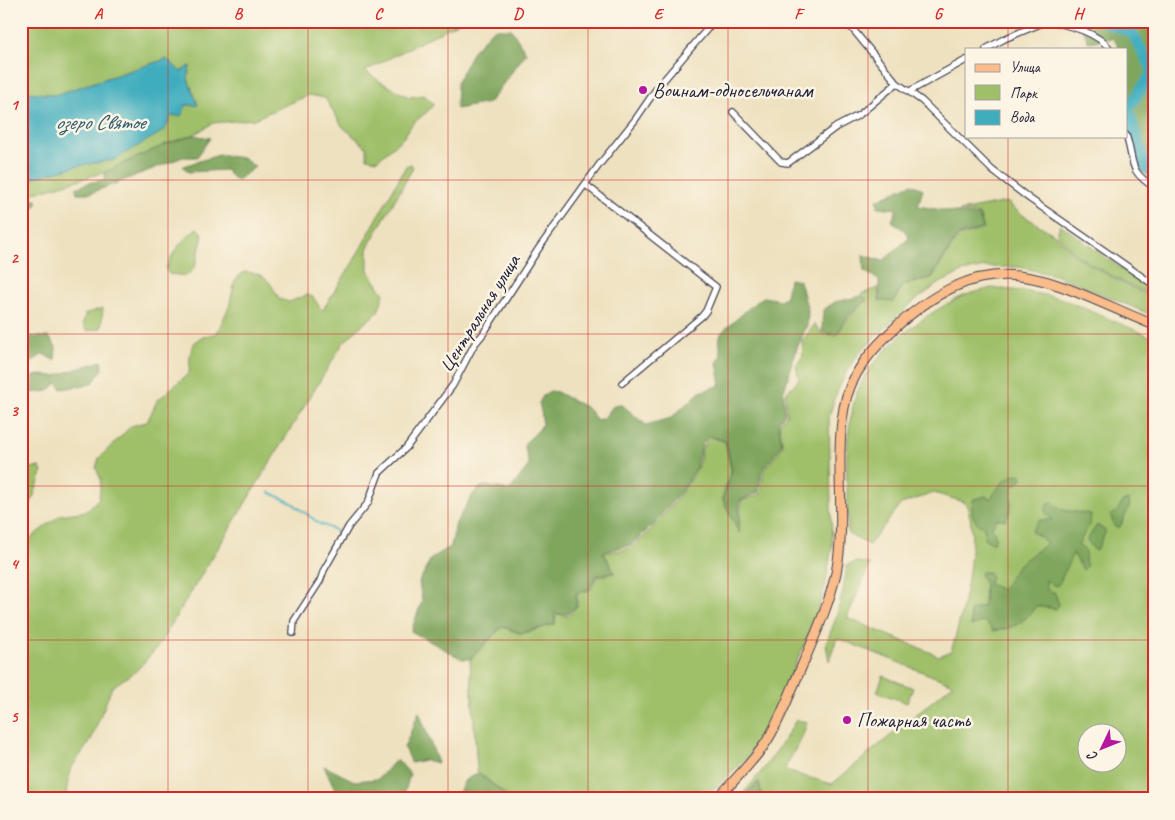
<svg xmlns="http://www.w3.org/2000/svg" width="1175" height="820" viewBox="0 0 1175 820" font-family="Caveat,sans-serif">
	<rect width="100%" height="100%" fill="#fcf5e5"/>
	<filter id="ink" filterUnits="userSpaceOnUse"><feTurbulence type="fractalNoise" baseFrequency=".02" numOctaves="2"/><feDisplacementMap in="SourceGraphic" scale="10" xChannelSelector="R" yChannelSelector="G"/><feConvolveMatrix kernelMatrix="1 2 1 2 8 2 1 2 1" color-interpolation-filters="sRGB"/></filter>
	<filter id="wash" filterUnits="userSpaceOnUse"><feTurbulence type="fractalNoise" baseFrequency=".0096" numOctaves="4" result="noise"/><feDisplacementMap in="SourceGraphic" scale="20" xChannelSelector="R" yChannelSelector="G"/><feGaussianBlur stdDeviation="1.12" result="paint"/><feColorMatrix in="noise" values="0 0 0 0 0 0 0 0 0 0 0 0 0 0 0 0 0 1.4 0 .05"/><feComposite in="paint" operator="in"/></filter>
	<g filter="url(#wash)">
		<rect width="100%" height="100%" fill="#eee1bf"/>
		<path fill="#9fc069" stroke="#607152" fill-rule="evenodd" d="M21,21h440l-96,50 16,11 28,15 15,-2 10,9 -6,7 -16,13 -8,13 -27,23 -10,-2v-10l-25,-22 -17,-28 -16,-3 -55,24 -41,4 -20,12 -27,9 -61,28 -84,25v-16l55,-15 38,-6 72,-55h12l-10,-26 2,-13 -10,6 -6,-7 -8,-6 -111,36 -28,-3 -6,-4z
			M411,164l2,4 -45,79v23l16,24 -6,18 -17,14 -18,17 -186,305 -21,23 -24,16 -21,53 -21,30 -5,29h-44v-250l11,-12 28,-22 26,-4 13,-13 2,-18 -5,-12 3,-10 32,-32 16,-4 10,-21 32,-28c2,-26 -1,-34 28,-40l12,-26 6,-27 9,-8c22,1 25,8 35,27l10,3 18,-7 6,2 9,14 30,-47 54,-98z
			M1007,202l14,12 34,21 20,21 47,27 32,15v18l-95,-40 -41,-9h-33l-23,5 -24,12 -25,18 -54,50 -15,25 -10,22 -5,19 3,129 -7,39 -9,31 -45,103 -21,34 -46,45h-193l-34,-28 -7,-111 32,-33 19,7 34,-10 1,-10 12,2 9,-10v-12l13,-4 7,-13 18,-4 -11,-20c8,-2 20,-2 27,-6 16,-9 58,-61 66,-79 7,-14 0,-18 14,-31l14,5 6,28 -9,28 17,34 2,-31 20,-7 3,-23 19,-25 -4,-22 8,-10 -2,-20 14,-15 -3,-14 7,-9 -1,-15 13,-17 7,10 15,1 13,-19 17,-16 -6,-6 17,-6 1,13 15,1 8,-16 30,-8 26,-41 26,-8 -5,-15 -19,-3z
			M1060,224l63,46 31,19v7l-31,-14 -47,-27 -19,-20z
			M197,228l6,7 -8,32 -8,9 -18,-2 -3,-5c6,-17 17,-30 31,-41z
			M991,288l32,3 37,7 94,40v461h-392l-3,-18 -20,18h-2c23,-23 43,-51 59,-79l11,2 -4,13 -18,33 4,4 43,12 121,-100 -116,-46 -8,23 -3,-17 10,-26 7,-27 4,-26 10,-3 13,2 -23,54 92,38 12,-5c11,-32 27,-107 18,-138 0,-4 -3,-8 -5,-11l-30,-9 -33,11 -32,41 -21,-11c0,-44 -6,-99 9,-141 15,-41 66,-78 104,-96 9,-4 20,-6 30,-9zM1088,732h30v30h-30z
			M103,308l-2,20 -14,3 -4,-7 2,-10z
			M40,467l2,6 -12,33 -9,9v-42l7,-5z
			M883,676l30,12 -6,15 -30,-11z"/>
		<path fill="#7fa65d" stroke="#50644c" d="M1080,21h66l8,8v150l-15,-9 -13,-48v-73h-6l-7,-11 -25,4z
			M493,29h18l15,24 -37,50 -33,6 1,-27 16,-31z
			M193,135l17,3 -13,19h-14l-92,36h-14l-1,-5 12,-5 16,-3 1,-8 61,-28z
			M219,155l24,3 12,9 -19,14 -11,-11 -37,2 -5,-6z
			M911,184l12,5 -5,17 61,10 4,12 -26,8 -25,41 -30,8 -8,17 -14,-1 -1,-21 -15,-9 -1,-16 20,6 26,-23 -4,-7 -13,-10 5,-12 -19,-2 -1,-7z
			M24,196l13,3v5l-16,17v-24z
			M789,279l11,2 8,30 -1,15 -10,22 -14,46 2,19 -7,10 4,22 -20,26 -3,21 -20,9v32l-16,-34 9,-29 -6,-29 -16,-5 -8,8 -6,24 -12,19 -31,38 -22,20 -28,7 11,20 -18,4 -7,13 -13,4v13l-9,8 -13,-1 1,11 -34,9 -19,-7 -32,33h-8l-51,-28 11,-30 -3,-19 12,-23 20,-13 5,-23 17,-29 7,-7 7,-1 23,4 19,-25 -5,-21c17,-17 22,-15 15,-41l4,-7 7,-5 7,1 30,16 10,12 7,-2 10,-13 7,-1 25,21 25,-7 29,-26 21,-7 -4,-22 4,-7 -2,-17 3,-7 35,-31 7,-4 16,3 6,-4z
			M861,296l6,3 -19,17 -12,19 -14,-3 1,-22 12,-8z
			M21,337h28l7,10 -1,14 -12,-7 -22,16z
			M101,361l2,8 -11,15 -30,5 -5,-6 -9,8 -27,3v-7l11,-1 -1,-9 7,-2 17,1z
			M1017,474l4,1 1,4 -10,9 -1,20 -5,12 -9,-1 -5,8 4,10 -2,5h-4l-6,-4 1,-10c-12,-4 -16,-18 -11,-29l12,-3 4,3c11,-13 10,-19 27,-25z
			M1128,500l2,5 -10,22h-4l-4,-7 -1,-4 8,-8 3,-6z
			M1052,502l10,8 29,4 -1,9 -12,22 8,6 -1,10 2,5 -4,4 -10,-17 -14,31 -4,2 -9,-6v9l9,4 4,12 -3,4 -20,-3c-13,18 -22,22 -43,25l-8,-10 -14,5 -1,-16 14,-4 1,-22 -5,-10 2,-2h7l2,5 -3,6 14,7 16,-25 29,-22 -9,-8 -7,-3 8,-12h13l-7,-8 3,-9z
			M1097,525l9,6 -9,19 -2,1 -8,-11z
			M419,712l19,51 -13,-3 -14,3 -7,-15z
			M397,759l13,15 -7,25h-69l1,-10 -11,-23 30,15 24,-2z
			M478,773l27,22 1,4h-54l5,-2 8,-17z
			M759,782l3,17h-21z"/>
		<path fill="#40adbe" stroke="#31687c" d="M166,59l8,6 6,7 10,-6 -2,13 10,26h-12l-5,11h-10l-6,14 -51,30 -38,6 -55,15v-93l6,4 28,3z"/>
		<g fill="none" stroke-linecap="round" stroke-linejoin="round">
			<path stroke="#40adbe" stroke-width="2" d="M269,492l23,11 28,21 15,6 4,10"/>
			<path stroke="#40adbe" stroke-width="11" d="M1102,21l30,12 21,38 -25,38 18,59 8,3"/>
		</g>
	</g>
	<g filter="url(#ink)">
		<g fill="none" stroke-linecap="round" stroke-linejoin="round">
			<g stroke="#413f4f" stroke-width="8">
				<path id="minor" d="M846,21l51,62 25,18 70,69 38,29 124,86
					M1050,21c20,5 47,11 60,28
					M986,49l18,-10 43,-18
					M910,91l56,-31
					M733,112l48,50 7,1 48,-36 23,-12 38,-32
					M1126,135c9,27 1,35 28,52
					M586,185l130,102 -10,24 -4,5 -80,67
					M293,633l1,-12 26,-40 4,-11 25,-44 19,-23 11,-30 27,-25 47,-63 21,-40 9,-11 56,-86 60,-83 36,-45 22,-32 57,-67"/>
			</g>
			<g stroke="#413f4f" stroke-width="11">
				<path id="primary" d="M717,799c16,-18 34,-35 48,-55 14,-21 23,-46 33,-69 14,-33 30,-66 38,-102 11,-54 -2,-111 8,-165 6,-35 29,-60 54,-83 99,-87 152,-42 256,0"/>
			</g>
			<use href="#minor" stroke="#fff" stroke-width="5.5"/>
			<use href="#primary" stroke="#f9bc8a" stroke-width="9"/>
		</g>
	</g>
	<path fill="none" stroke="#d62828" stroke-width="1" stroke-opacity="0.55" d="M168,21v778M308,21v778M448,21v778M588,21v778M728,21v778M868,21v778M1008,21v28M1008,136v663M21,180h1133M21,334h1133M21,486h1133M21,640h1133"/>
	<g fill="#b5179e" stroke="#fcf5e5" stroke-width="2">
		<circle cx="643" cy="90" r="5"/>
		<circle cx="847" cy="720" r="5"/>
	</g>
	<g text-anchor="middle" stroke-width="5" stroke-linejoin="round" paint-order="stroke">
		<g font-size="20" fill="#22223b" stroke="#fcf5e5" text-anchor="start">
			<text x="653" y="97">Воинам-односельчанам</text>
			<text x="857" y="727">Пожарная часть</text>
		</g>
		<g font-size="20" fill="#22223b" stroke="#fcf5e5">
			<text transform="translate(479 313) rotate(-58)" y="7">Центральная улица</text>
		</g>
		<g font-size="21" font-style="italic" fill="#2e5a6f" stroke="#fcf5e5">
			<text x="100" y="129">озеро Святое</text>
		</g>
	</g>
	<rect width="1175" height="820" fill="none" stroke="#fcf5e5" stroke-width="55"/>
	<rect x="965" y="48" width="162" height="90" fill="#fcf5e5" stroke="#a5a1a1"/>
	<rect x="975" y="64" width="25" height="8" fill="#f9bc8a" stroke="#a5a1a1"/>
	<text x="1010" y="72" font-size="15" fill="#22223b">Улица</text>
	<rect x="975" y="85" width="25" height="15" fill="#9fc069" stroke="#a5a1a1"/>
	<text x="1010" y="98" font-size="15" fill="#22223b">Парк</text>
	<rect x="975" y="110" width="25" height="15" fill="#40adbe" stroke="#a5a1a1"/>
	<text x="1010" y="122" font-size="15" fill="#22223b">Вода</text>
	<g transform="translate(1102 748) rotate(227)"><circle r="24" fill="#fcf5e5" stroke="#a5a1a1"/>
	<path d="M0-4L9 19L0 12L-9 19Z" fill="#b5179e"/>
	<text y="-8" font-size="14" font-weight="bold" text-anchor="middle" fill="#22223b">С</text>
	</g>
	<rect x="28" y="28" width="1120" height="764" fill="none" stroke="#d62828" stroke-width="2"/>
	<g font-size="16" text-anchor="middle" font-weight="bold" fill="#d62828">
		<text x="98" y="19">A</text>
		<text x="238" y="19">B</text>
		<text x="378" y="19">C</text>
		<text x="518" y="19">D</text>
		<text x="658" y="19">E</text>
		<text x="798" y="19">F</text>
		<text x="938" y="19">G</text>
		<text x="1078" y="19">H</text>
		<text x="14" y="110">1</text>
		<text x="14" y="263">2</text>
		<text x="14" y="416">3</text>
		<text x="14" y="569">4</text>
		<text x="14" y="722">5</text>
	</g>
</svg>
